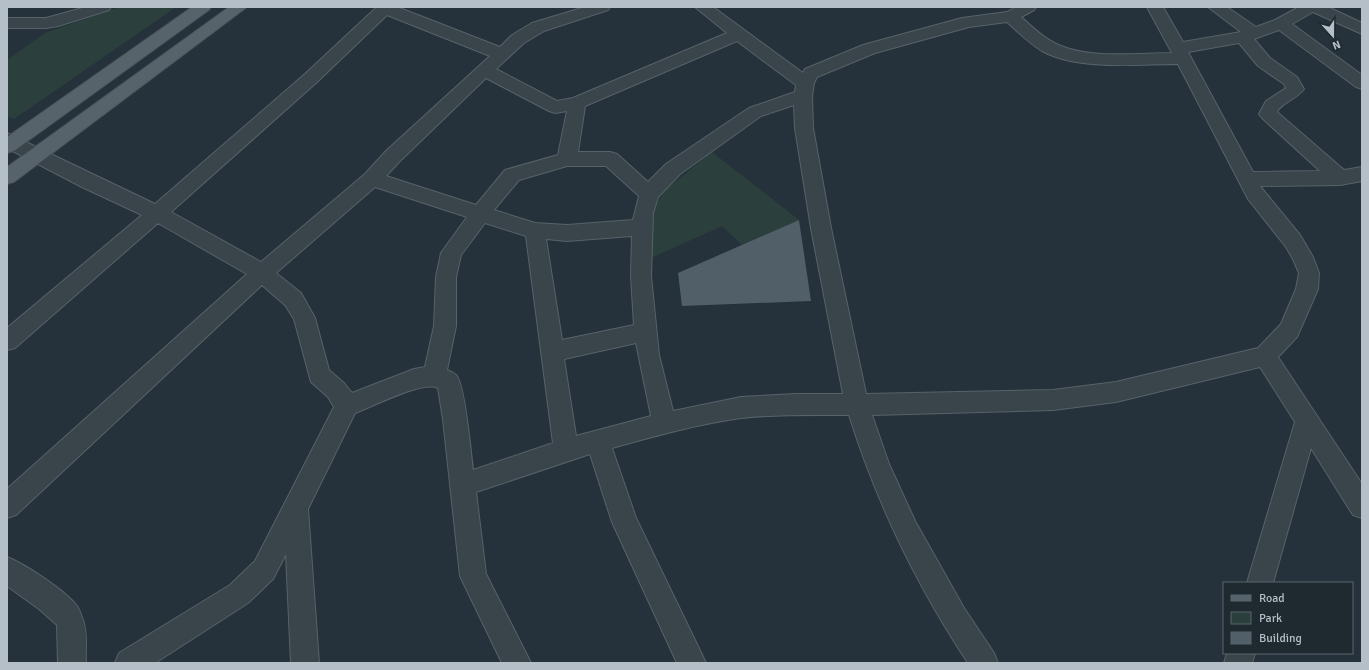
<svg xmlns="http://www.w3.org/2000/svg" width="1369" height="670" viewBox="0 0 1369 670" font-family="Signika,sans-serif">
	<rect width="100%" height="100%" fill="#26323b"/>
	<path fill="#2b403d" d="M119,7h57l-162,112 -7,-3v-56l38,-27z
		M712,152l87,68 -57,25 -20,-19 -73,33 3,-48 13,-21z"/>
	<path fill="#515f69" d="M799,220l12,81 -129,5 -4,-33z"/>
	<g fill="none" stroke-linecap="round" stroke-linejoin="round">
		<g stroke="#576269" stroke-width="2">
			<path id="minor" d="M86,7h25l-2,3 -51,16 -12,2h-39v-10h39z
				M377,7h20l103,40 12,-12 20,-12 53,-16h25l-2,3 -64,21 -20,12 -28,26 61,32 16,-3 154,-65 -32,-26h18l90,66 2,-4 58,-24 99,-27 45,-6 9,-5h20l-2,3 -13,7c12,11 25,23 40,29 32,13 77,7 111,7l-25,-46h16l20,35 58,-10 -33,-25h19l29,20 19,-7 24,-13h29l34,16v11l-49,-22 -21,12 70,51v14l-6,-2 -77,-57 -25,9 16,19 27,19 7,12c-7,10 -23,14 -27,23l67,58 18,-3v14l-22,4 -80,1 40,49 13,22 6,16 -1,16 -21,48 -19,20 84,127v34l-9,-3 -42,-67 -38,135h-26l48,-161 -35,-55 -144,35 -63,8 -181,5 17,49 26,57 49,87 30,45 4,10h-30c-51,-77 -91,-159 -119,-248 -36,0 -72,-1 -108,3 -43,6 -86,18 -129,30l24,70 70,145h-29l-65,-141 -22,-68 -114,38 10,82 45,89h-29l-42,-87 -17,-157 -5,-31c-15,-8 -66,19 -83,25l-47,96 11,154h-28l-5,-109 -13,25 -25,24 -93,60h-40l4,-10 111,-68 25,-24 79,-154 -6,-10 -17,-15 -17,-63 -9,-14 -23,-20 -246,230 -9,3v-29l240,-215 -89,-51 -143,125 -8,2v-22l135,-113 -60,-28 -75,-39v-15l148,71 150,-130zM387,15l103,41 -104,95 -21,23 -104,88 -90,-50 146,-130zM1007,22c11,10 22,21 35,29 38,20 95,13 136,13l70,135 38,48 7,12 6,14 -3,16 -15,35 -23,24 -142,34 -63,8 -187,4 -35,-166 -18,-100 -1,-32 2,-13 3,-6 58,-24 94,-26zM737,41l59,44 -1,7 -46,16 -83,56 -18,18 -31,-28 -7,-2h-32l7,-46zM1239,43l19,23 26,18 2,4 -20,13 -7,13 3,4 58,53 -67,1 -65,-120zM486,78l63,33 6,2 12,-2 -9,44 -53,15 -29,35 -90,-29 14,-15zM794,105l1,23 16,100 32,166h-47l-55,3 -68,14 -14,-56 -8,-79 2,-63 5,-16 22,-23 81,-58zM567,166h39l33,30 -6,24 -66,5 -32,-2 -41,-13 25,-30zM375,187l92,30 -26,36 -5,24 -2,49 -9,41 -11,2 -62,24 -8,-10 -15,-13 -14,-52 -14,-25 -25,-20zM485,223l41,13 27,207 -80,27c-2,-16 -8,-87 -17,-95 -2,-2 -6,-4 -9,-5l9,-44v-49l5,-22zM632,236l-1,40 3,49 -72,15 -16,-101 21,2zM636,343l15,73 -75,20 -12,-77z
				M7,557c18,7 59,34 70,49 3,4 4,10 6,14 5,14 2,29 3,43h-28l-1,-38 -18,-16 -32,-23z
				M1227,653h28l-3,10h-28z"/>
		</g>
		<g stroke="#424d54" stroke-width="2">
			<path id="major" d="M192,7h19l-2,3 -195,141 -7,2v-16z
				M229,7h18l-233,175 -7,2v-17z"/>
		</g>
		<use href="#minor" fill="#39444b" fill-rule="evenodd"/>
		<use href="#major" fill="#57636b" fill-rule="evenodd"/>
	</g>
	<rect width="1369" height="670" fill="none" stroke="#b5bfc7" stroke-width="16"/>
	<rect x="1223" y="582" width="130" height="72" fill="#1e2930" stroke="#5a656c"/>
	<rect x="1231" y="595" width="20" height="6" fill="#57636b" stroke="#5a656c"/>
	<text x="1259" y="602" font-size="12" fill="#b5bfc7">Road</text>
	<rect x="1231" y="612" width="20" height="12" fill="#2b403d" stroke="#5a656c"/>
	<text x="1259" y="622" font-size="12" fill="#b5bfc7">Park</text>
	<rect x="1231" y="632" width="20" height="12" fill="#515f69" stroke="#5a656c"/>
	<text x="1259" y="642" font-size="12" fill="#b5bfc7">Building</text>
	<g transform="translate(1333 36) rotate(159)" stroke="#1e2930" stroke-width="3" paint-order="stroke">
	<path d="M0-3L7 15L0 10L-7 15Z" fill="#b5bfc7"/>
	<text y="-6" font-size="11" font-weight="bold" text-anchor="middle" fill="#b5bfc7">N</text>
	</g>
</svg>
